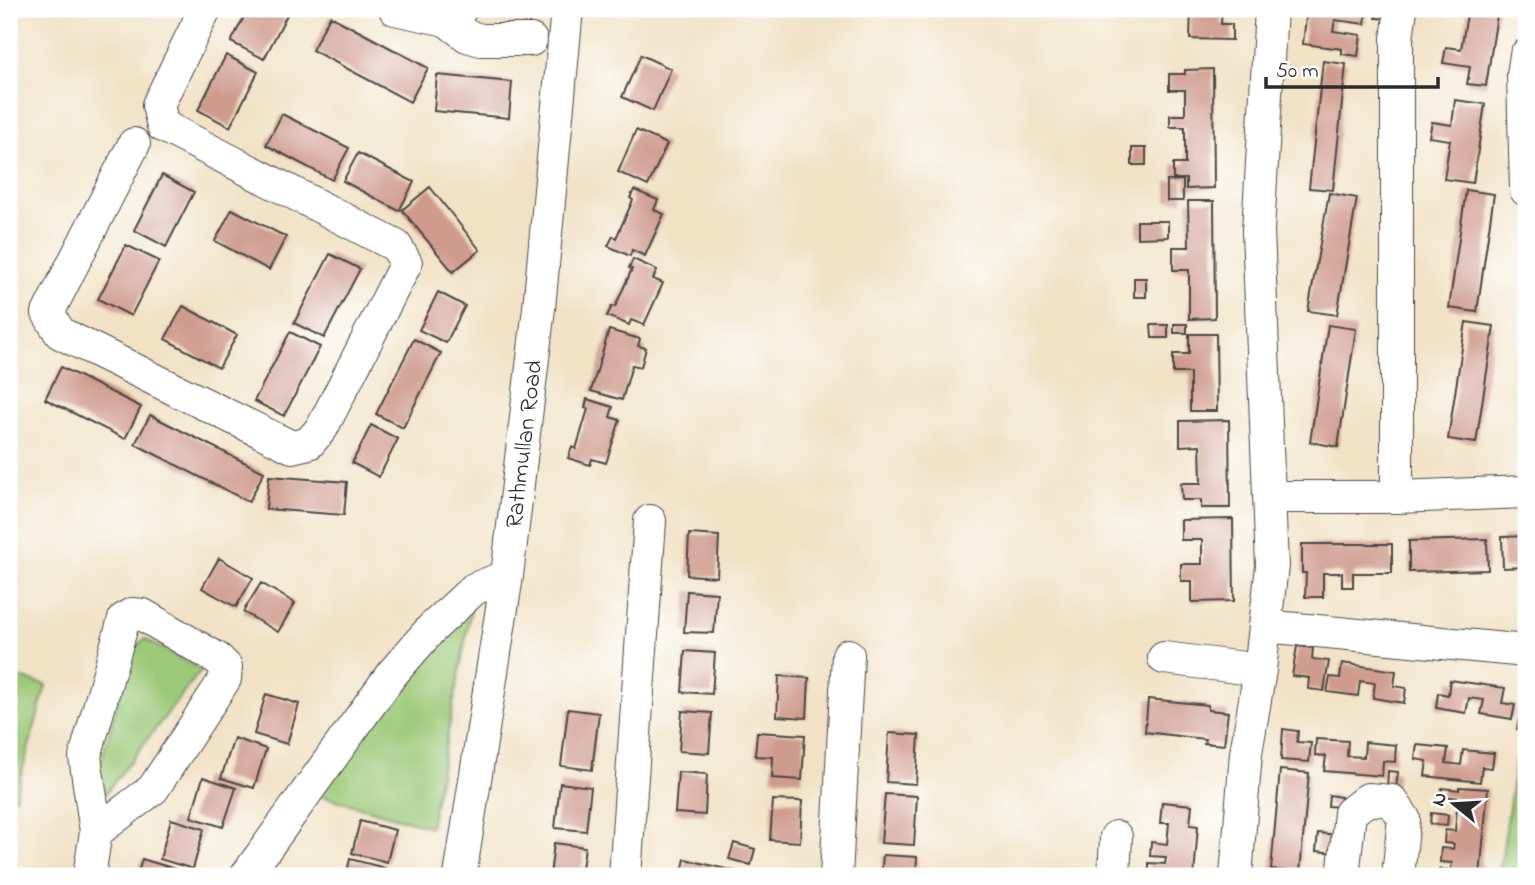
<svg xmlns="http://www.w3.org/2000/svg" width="1535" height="885" viewBox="0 0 1535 885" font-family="'Indie Flower',sans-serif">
	<rect width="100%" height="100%" fill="#fff"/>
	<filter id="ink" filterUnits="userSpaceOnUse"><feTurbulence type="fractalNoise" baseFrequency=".0143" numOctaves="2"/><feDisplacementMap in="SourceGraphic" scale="14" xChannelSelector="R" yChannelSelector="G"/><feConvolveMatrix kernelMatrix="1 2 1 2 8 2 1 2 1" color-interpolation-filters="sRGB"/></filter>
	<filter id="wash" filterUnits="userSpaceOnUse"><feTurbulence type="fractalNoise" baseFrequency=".00686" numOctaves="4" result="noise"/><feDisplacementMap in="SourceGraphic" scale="28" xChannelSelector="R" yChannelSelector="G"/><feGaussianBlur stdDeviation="1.57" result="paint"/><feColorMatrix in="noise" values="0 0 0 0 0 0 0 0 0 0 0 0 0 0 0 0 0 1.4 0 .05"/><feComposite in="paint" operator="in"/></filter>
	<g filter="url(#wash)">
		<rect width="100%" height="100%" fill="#f1e2c5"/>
		<path fill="#9bc978" stroke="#637a52" stroke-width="2" d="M472,605l-42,222 -112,-32 56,-83z
			M145,639l56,31 -96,124 -9,-12 35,-132z
			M9,675l37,10 -31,113 -6,-2z
			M1523,751l3,1v124h-27l17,-116z"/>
		<g id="blocks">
			<path fill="#cf9b8d" d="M248,9h42l-26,50 -33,-17z
				M1191,9h31l-1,15h11v16l-42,-1z
				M1307,9h60l-2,15 -30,-4 -2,11 28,4 -3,21 -16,-2v-5l-39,-5z
				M1468,9h30l-12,77 -19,-2 3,-17 -27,-4 3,-16 15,2z
				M1377,10l19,1 -1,8 -19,-1z
				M330,16l98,52 -18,34 -98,-52z
				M226,55l32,17 -28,55 -32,-17z
				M641,55l30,14 -18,42 -31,-14z
				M1323,61l23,3 -13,126 -24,-2z
				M1213,69l1,119 -28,1v-10h-13v-15h12v-37h-15v-12h15v-25h-16v-16h16v-4z
				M437,75l75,7 -3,36 -75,-7z
				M1455,100l30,4 -12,79 -29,-4 6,-39 -21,-3 3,-15 20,3z
				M282,114l67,34 -17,32 -66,-35z
				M636,130l31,14 -19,42 -30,-14z
				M1132,148h14v17h-14z
				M358,153l56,29 -15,29 -56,-30z
				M162,175l32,17 -28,55 -32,-17z
				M1183,180v21h-16v-20z
				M430,187l50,63 -27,22 -51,-62z
				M634,190l24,10 -4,10 10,4 -19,42 -13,-6 -2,6 -22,-10 5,-10 3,2 17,-38 -3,-2z
				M1466,190l28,4 -17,118 -28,-4z
				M1329,193l28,5 -20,117 -29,-4z
				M1188,201h26l1,117 -26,1v-49h-16v-23h16z
				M232,209l54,28 -17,33 -54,-29z
				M1137,221h31v16l-31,1z
				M126,245l33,16 -28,55 -33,-17z
				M330,254l30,15 -36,69 -30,-15z
				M633,259l24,11 -4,9 10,4 -19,42 -13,-5 -2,5 -22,-9 5,-10 3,1 17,-38 -3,-1z
				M1134,278h12v19h-12z
				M438,292l27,14 -19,37 -27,-13z
				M183,306l54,29 -18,33 -54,-29z
				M1466,322l28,4 -18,117 -28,-4z
				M1174,324h13v9h-13z
				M1151,325h17v13h-16z
				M1328,325l28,4 -18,118 -28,-5z
				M609,330l31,9 -2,7 8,2 -5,19 -9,-2 -10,35 -31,-9z
				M290,332l30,15 -36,69 -30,-15z
				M1189,334h27l1,77h-27v-38h-17v-19h16z
				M414,339l27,14 -38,75 -27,-14z
				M61,367l80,40 -16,32 -80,-40z
				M587,399l26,8 -3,10 10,3 -14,43 -14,-4 -2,6 -22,-7 4,-11 4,2 12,-40 -3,-1z
				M150,415l114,57 -15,30 -114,-58z
				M1229,420l1,88h-29v-8h-19l-1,-17h20l-1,-38 -20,1v-25z
				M371,425l27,14 -19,38 -27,-14z
				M269,476l78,6 -3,33 -78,-6z
				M1233,519l1,82 -42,1v-21h-11v-17h21v-24h-21v-20z
				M689,534l30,2 -2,41 -30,-2z
				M1526,536v31l-23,1 -1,-31z
				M1487,539l1,31 -79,2v-31z
				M1302,544h90v29h-39v14h-11v-14h-19v24h-18l1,-24h-4z
				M219,558l34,20 -17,29 -34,-19z
				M261,583l34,20 -17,29 -35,-20z
				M687,591l30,2 -3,40 -30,-1z
				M1297,646l16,2 -1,11 17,2 -5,30 -16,-2 1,-11 -17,-2z
				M685,651l30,2 -3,41 -30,-2z
				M1342,663l54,8 -2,15 12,2 -2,15 -31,-5 2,-15 -15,-2 -2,15 -31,-4 3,-15 10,1z
				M779,676l30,2 -2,40 -30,-2z
				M1450,680l55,8 -3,15 13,2 -3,14 -31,-5 3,-14 -15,-2 -3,15 -30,-5 2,-15 10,2z
				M266,694l33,10 -12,40 -33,-10z
				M1148,699l60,6v5l20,2 -4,33 -20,-2 1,-4 -60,-7z
				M1522,702l4,1v28l-9,-2z
				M568,709l31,4 -7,57 -31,-4z
				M682,711l30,2 -3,40 -30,-2z
				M1283,729l15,2 -1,11 14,1 -2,19 -28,-2z
				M757,732l48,3 -3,45 -30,-2 1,-21 -18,-1z
				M889,733l30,2 -3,49 -30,-2z
				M234,738l32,11 -12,39 -33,-10z
				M1316,739l32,2 -1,15 17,1 1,-15 31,3 -1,17 -12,-1 -1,15 -58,-5 2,-15 -11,-1z
				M1417,745l31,3 -2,15 15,2 2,-15 31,3 -2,15 -10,-1 -2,15 -55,-6 2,-15 -12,-2z
				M1280,770l29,3 -9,99 -29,-2z
				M1388,771l10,1 -2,17h-9z
				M678,772l29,2 -2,41 -30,-2z
				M203,777l33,11 -13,39 -32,-10z
				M560,783l31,4 -5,44 -31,-3z
				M1459,787l29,2 -8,87h-42l1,-7 12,1 1,-7 -12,-1 1,-14 12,1 1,-5 -10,-1 1,-13 10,1 3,-33 -17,-2 1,-8 17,2z
				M885,794l32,2 -3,49 -33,-2z
				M1329,795l12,2 -1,10 -12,-1z
				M773,800l29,1 -2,41 -30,-2z
				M1162,802l30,3 -2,20 8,1 -4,50 -45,-2v-11l16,1 1,-7 -16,-1 1,-14 16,2 2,-21h-9z
				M1431,813l17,2 -1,11 -17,-2z
				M171,819l33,10 -11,40 -33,-10z
				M360,821l35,9 -8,32 -35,-9z
				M1318,833l18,2 -1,18 -19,-2z
				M554,843l31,4 -4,29h-31z
				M734,843l21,6 -4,16 -22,-6z
				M883,855l34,2 -1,19h-35z
				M142,859l33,10 -3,7h-35z
				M350,859l35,9 -2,8h-37z
				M685,859l65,16 -1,1h-68z"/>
		</g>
	</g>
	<g filter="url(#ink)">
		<use href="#blocks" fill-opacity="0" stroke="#494642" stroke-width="2"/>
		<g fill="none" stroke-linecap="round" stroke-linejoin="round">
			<g stroke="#494642" stroke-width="34">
				<path id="minor" d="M395,9l51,11 15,-11
					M446,20l21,16 14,4h50
					M1526,55l-3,20 3,115
					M134,144l-86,169 12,20 232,114 17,-4 13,-15 84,-165 -10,-17 -233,-120 -5,-21 47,-96
					M1269,497h128l129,-5
					M1397,497v-458l4,-30
					M1265,626l261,25
					M1164,658l96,12
					M89,876l7,-44 -11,-75 39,-138 8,-5 11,1 75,44 8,8 -1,12 -72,110 -57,43
					M246,876l145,-201 40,-46 43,-40 33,-13
					M460,876l47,-300 32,-268 28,-299
					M625,876l25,-355
					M836,876l12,-221
					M1114,876l2,-39
					M1236,876l10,-123 14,-83 12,-104 -14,-335 13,-222
					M1343,876l7,-63 18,-14 24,2 12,17 -6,58"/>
			</g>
			<use href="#minor" stroke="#fff" stroke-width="32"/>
		</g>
	</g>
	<g text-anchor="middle" stroke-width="5" stroke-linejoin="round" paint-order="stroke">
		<g font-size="24" fill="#2b2b2b" stroke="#fff">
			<text transform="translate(523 444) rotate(-83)" y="8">Rathmullan Road</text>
		</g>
	</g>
	<rect width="1535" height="885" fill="none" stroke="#fff" stroke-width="35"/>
	<g transform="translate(1454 804) rotate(288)" stroke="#ffffff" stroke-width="5" paint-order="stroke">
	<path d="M0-5L12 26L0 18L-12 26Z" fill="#2b2b2b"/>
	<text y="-10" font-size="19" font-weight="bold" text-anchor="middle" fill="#2b2b2b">N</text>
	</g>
	<path d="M1266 77v10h172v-10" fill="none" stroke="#2b2b2b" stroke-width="3.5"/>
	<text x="1276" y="77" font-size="21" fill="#2b2b2b" stroke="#ffffff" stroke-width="5" paint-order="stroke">50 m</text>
</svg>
